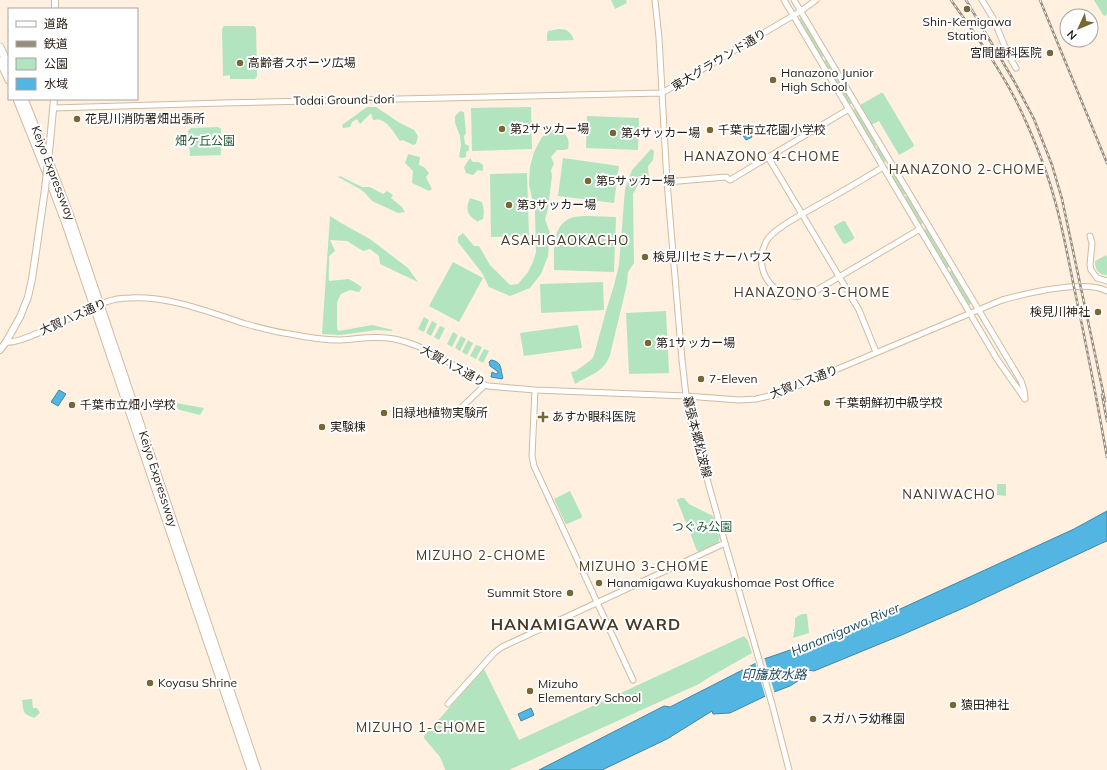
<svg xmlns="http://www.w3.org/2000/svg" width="1107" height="770" viewBox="0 0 1107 770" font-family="Mulish,'Noto Sans JP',sans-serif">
	<rect width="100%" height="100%" fill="#fff0df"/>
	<path fill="#b2e4bf" d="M611,0h15l1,3 -12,6z
		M1094,0h13v14l-2,2 -2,-1z
		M802,17l22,37 -1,3h-2l-24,-37z
		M224,26h30l2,2 1,48 -2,3h-25v-4l-7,1 -1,-47z
		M559,29c8,0 12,3 15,11l-27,1v-7l1,-3z
		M825,60h3l24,42 -1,2h-3l-25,-41z
		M881,93h2l31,52 -1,2 -14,8 -20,-34 -8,4 -11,-18v-2z
		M367,107h9l24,16 14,7 4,6 -2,8 -3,1 -10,-5 -3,1c-5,-6 -11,-19 -20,-21 -2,-1 -5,0 -7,0l-2,-7 -11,11 -3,-5 -5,3 -2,5 -7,1 -1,-3z
		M531,107l1,42 -60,2 -1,-43z
		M854,109h3l21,36 -4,3 -22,-36z
		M460,111l4,1 2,21 -2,3 1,8 4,2v4l-3,2v5l-4,1 -3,-1 2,-12 -1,-9 -5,-13v-7z
		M587,116l52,2 -1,32 -52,-2z
		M218,127l3,2v26l-31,1 -2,-25 3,-3z
		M551,130c12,1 20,5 17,19l-5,1h-6l-6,7 3,7 -3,6 1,6 -4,33 -3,10 5,14 -2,23 -7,18 -11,14 -20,8 -21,-9 -7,-14 -24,-31v-5l5,-4 11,13h5l11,19 20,20 8,-1 10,-12 5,-10 3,-10 -1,-40 -6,-28 1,-17 4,-15 8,-15z
		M879,146l7,13 -1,3h-3l-8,-13z
		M651,149l3,2 -1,9 -5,6 1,16 -10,1 -6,11 1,69 -6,9 -1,12 -17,71c-6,17 -20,20 -35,29l-4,-12 5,-1 16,-12 2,-4 12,-44 8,-26 5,-20 6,-76 7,-19z
		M408,154l12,3 -1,8 5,2 5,6 -3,4 6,12 -3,2 -17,-8 1,-12 -8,-8z
		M470,158l3,4h6l4,3v6l-5,-1 -5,5 -7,-2 -2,-6z
		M563,158l56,8 -5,37 -56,-7z
		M888,166h3l16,28 -4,2 -17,-27z
		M527,173l2,63 -38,1 -1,-63z
		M340,176l22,11h8l13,7 4,-3 6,4 -2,3 11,9 3,5 -7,1 -26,-12 -7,-8 -5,-4 -22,-12z
		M908,195l15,26 -1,3 -2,1 -17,-27z
		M470,198l12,4 2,9 -1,8 -5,2v1c-11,-7 -13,-12 -8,-24z
		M330,216l11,7 29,16 38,29 10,14 -38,-18 -1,-8 -9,-7 -7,2 -16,-10 -17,-1 5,11 -6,5c1,8 -1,16 0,25l20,-2 13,8 -3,5 -9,-2 -9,4 -4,8v27l2,2 33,-6 21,5 -1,1 -15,-1 -37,5 -18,-1z
		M587,216l29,1 -2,55 -60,-2c0,-19 -3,-47 20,-53 4,-1 9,-1 13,-1z
		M843,221h2l9,16v2l-9,5 -2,-1 -9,-15v-2z
		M927,228l1,1 21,36 -1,3h-2l-23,-36 1,-2z
		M1106,255l1,3v17c-9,0 -12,-6 -12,-14z
		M453,262l30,16 -24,44 -30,-16z
		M950,271h3l19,32 -4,3 -20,-32z
		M603,282l1,28 -63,3 -1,-29z
		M666,311l3,62 -40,1 -3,-61z
		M424,317l5,3 -5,12 -6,-3z
		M432,321l5,3 -6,12 -5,-3z
		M578,325l4,23 -58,8 -4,-23z
		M440,326l5,2 -6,12 -5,-3z
		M453,332l5,3 -6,12 -5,-3z
		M461,336l5,3 -6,12 -5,-3z
		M468,340l5,3 -6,12 -5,-3z
		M476,345l6,2 -6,12 -6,-3z
		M484,349l5,2 -6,12 -5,-3z
		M176,403l28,5 -4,7 -20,-5 -2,-1z
		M997,484h9v12l-9,-1z
		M570,491l12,25 -1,2 -14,6 -2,-1 -11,-24z
		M681,498h3l5,6 24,12 7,22 -3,6 -17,8 -3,-1 -20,-51 1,-1z
		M802,614h5l2,19 -16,5 2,-12v-8z
		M744,636l4,5 4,12 -44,25 -9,6 -190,86h-64v-1l-5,-12 -16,-19v-2l60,-67 35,71z
		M32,699l1,9h4l3,5 -6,5c-12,-5 -10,-5 -12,-18z"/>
	<path fill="#52b5e2" stroke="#4487a3" d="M745,124l7,13 -6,3 -8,-12z
		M491,360c12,2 9,9 12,18l-1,1 -11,-2 1,-5 4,2 2,-1 -1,-2 -7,-5 -1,-4z
		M59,390l7,4 -8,12 -7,-4z
		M1107,511v30l-5,2 -134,63 -64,28 -90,37 -6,-1 -3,1 -1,6 -14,9 -16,6 -44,21 -17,1 -1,-3 -45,28 -65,31h-63l125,-64 6,1 94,-48 78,-27 56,-22 176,-81z
		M531,708l3,7 -13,6 -3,-7z"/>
	<path fill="#fff0df" d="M764,657l11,37 -9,5 -11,-37z"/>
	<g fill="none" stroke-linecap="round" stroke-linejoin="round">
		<g stroke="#d2ba9f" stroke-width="7">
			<path id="secondary" d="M655,0l4,38 8,144 15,178 4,36 5,26 34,121 47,161 17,66
				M784,0l213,359 28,40
				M794,0l227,381 3,9 1,8
				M982,0l11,18 15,36 8,14
				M54,108l168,-5 440,-10 139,-82 15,-11
				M768,157l91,153 17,42
				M883,167c-21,13 -43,26 -65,38 -13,8 -46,24 -52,37 -10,20 -3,44 20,52 4,2 10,3 14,2 4,0 8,-2 12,-3l108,-64
				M667,182l59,-5 4,3 119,-71
				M1090,236l2,7 -2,22 1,5 6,8 10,3
				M106,302c8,-3 16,-4 24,-4 40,-2 78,14 116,26 14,4 29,8 44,10 15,3 32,6 48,6 20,-1 41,-5 61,0 32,8 58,28 86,45l3,1 47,4 151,6 53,4 17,-1 22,-5 224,-94c26,-7 81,-21 105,-9
				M6,342c13,3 66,-25 81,-32
				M535,390l-3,66 2,10 99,214
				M461,408l24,-23
				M448,704l46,-51 8,-6 223,-104"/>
		</g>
		<g stroke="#d2ba9f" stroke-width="8">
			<path id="primary" d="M55,9v-9
				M50,142l4,-43
				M0,350l6,-8 14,-25 8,-20 4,-18 4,-27 9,-63"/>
		</g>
		<g stroke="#d2ba9f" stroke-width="9">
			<path id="highway" d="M0,47l9,20
				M0,61l9,19
				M17,99l34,85 14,37 186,549
				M24,99l33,83 14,37 186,551"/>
		</g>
		<use href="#secondary" stroke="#fff" stroke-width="5"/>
		<use href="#primary" stroke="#fff" stroke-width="6"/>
		<use href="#highway" stroke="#fff" stroke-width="7"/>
		<g stroke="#988c7e" stroke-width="2.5">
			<path id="rail" d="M951,0c28,40 57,79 76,124 11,25 21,50 28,77 8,28 13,57 19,86 12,56 23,113 33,170
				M966,0l48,81 20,38 18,46 10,34 43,202
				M1040,0l67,163
				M1102,395l5,26"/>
		</g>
		<use href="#rail" stroke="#fff" stroke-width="1" stroke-dasharray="3" stroke-linecap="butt"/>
		<g stroke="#d2ba9f" stroke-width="7" stroke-linecap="butt">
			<path id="secondary-bridge" d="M87,310l19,-8"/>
		</g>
		<g stroke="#d2ba9f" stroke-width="8" stroke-linecap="butt">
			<path id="primary-bridge" d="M45,189l5,-47"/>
		</g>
		<use href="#secondary-bridge" stroke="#fff" stroke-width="5"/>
		<use href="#primary-bridge" stroke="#fff" stroke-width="6"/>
	</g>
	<g fill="#766735" stroke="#fff" stroke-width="1.5">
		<circle cx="967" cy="9" r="4"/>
		<circle cx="1050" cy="53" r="4"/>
		<circle cx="240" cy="63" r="4"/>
		<circle cx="773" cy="80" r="4"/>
		<circle cx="77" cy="119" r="4"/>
		<circle cx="502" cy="129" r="4"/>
		<circle cx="710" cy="130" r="4"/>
		<circle cx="613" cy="133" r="4"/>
		<circle cx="588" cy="181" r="4"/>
		<circle cx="509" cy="205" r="4"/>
		<circle cx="645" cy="257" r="4"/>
		<circle cx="1098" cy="312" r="4"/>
		<circle cx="648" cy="343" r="4"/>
		<circle cx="701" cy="379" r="4"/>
		<circle cx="827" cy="403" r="4"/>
		<circle cx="72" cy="405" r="4"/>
		<circle cx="384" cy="413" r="4"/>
		<path d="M541 411h4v4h4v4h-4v4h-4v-4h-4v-4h4z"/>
		<circle cx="322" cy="427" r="4"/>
		<circle cx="599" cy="583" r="4"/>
		<circle cx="570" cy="593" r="4"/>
		<circle cx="150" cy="683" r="4"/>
		<circle cx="530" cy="691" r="4"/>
		<circle cx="953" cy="705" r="4"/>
		<circle cx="813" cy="719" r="4"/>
	</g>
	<g text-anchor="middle" stroke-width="4" stroke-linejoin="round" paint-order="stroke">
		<g font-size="12" fill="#241b11" stroke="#fff" text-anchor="start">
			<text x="967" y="26" text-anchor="middle">Shin-Kemigawa<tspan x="967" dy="14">Station</tspan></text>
			<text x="1042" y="57" text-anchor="end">宮間歯科医院</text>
			<text x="248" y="67">高齢者スポーツ広場</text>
			<text x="781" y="77">Hanazono Junior<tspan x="781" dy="14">High School</tspan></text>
			<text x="85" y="123">花見川消防署畑出張所</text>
			<text x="510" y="133">第2サッカー場</text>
			<text x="718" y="134">千葉市立花園小学校</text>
			<text x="621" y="137">第4サッカー場</text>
			<text x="596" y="185">第5サッカー場</text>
			<text x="517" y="209">第3サッカー場</text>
			<text x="653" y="261">検見川セミナーハウス</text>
			<text x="1090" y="316" text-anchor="end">検見川神社</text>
			<text x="656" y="347">第1サッカー場</text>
			<text x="709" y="383">7-Eleven</text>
			<text x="835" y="407">千葉朝鮮初中級学校</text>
			<text x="80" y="409">千葉市立畑小学校</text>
			<text x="392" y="417">旧緑地植物実験所</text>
			<text x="552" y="421">あすか眼科医院</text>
			<text x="330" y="431">実験棟</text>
			<text x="607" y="587">Hanamigawa Kuyakushomae Post Office</text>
			<text x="562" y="597" text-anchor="end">Summit Store</text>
			<text x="158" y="687">Koyasu Shrine</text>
			<text x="538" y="688">Mizuho<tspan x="538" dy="14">Elementary School</tspan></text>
			<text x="961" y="709">猿田神社</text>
			<text x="821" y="723">スガハラ幼稚園</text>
		</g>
		<g font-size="12" fill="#241b11" stroke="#fff">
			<text transform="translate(719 60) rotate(-31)" y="4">東大グラウンド通り</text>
			<text transform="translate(344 100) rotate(-1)" y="4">Todai Ground-dori</text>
			<text transform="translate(53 173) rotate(69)" y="4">Keiyo Expressway</text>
			<text transform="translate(73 317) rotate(-24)" y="4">大賀ハス通り</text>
			<text transform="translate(453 366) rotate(29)" y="4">大賀ハス通り</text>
			<text transform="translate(804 382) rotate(-21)" y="4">大賀ハス通り</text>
			<text transform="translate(697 437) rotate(76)" y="4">幕張本郷松波線</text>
			<text transform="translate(158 479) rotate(72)" y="4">Keiyo Expressway</text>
		</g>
		<g font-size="12" fill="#1f5833" stroke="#fff">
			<text x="205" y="145">畑ケ丘公園</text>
			<text x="702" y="531">つぐみ公園</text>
		</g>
		<g font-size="13" letter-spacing="1" fill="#4b3820" stroke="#fff">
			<text x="762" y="161">HANAZONO 4-CHOME</text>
			<text x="967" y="174">HANAZONO 2-CHOME</text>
			<text x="565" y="245">ASAHIGAOKACHO</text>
			<text x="812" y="297">HANAZONO 3-CHOME</text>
			<text x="949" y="499">NANIWACHO</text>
			<text x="481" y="560">MIZUHO 2-CHOME</text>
			<text x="644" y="571">MIZUHO 3-CHOME</text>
			<text x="421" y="732">MIZUHO 1-CHOME</text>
		</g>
		<g font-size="13" font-style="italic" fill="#1f495d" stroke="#fff">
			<text transform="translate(845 629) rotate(-23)" y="5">Hanamigawa River</text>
			<text x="774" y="679">印旛放水路</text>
		</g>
		<g font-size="16" font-weight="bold" letter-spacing="1" fill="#4b3820" stroke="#fff">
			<text x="586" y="630">HANAMIGAWA WARD</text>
		</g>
	</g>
	<rect x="8" y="8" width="130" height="92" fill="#ffffff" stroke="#a7a4a0"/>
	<rect x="16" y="21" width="20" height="6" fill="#ffffff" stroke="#a7a4a0"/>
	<text x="44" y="28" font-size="12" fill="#241b11">道路</text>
	<rect x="16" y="41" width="20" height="6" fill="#988c7e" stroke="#a7a4a0"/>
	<text x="44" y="48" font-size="12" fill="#241b11">鉄道</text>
	<rect x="16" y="58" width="20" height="12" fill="#b2e4bf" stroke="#a7a4a0"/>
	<text x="44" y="68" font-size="12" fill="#241b11">公園</text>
	<rect x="16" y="78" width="20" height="12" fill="#52b5e2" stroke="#a7a4a0"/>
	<text x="44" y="88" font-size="12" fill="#241b11">水域</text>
	<g transform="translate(1079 28) rotate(226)"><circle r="19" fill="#ffffff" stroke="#a7a4a0"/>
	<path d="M0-3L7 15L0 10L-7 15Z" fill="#766735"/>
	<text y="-6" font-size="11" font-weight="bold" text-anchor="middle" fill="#241b11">N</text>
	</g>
</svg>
